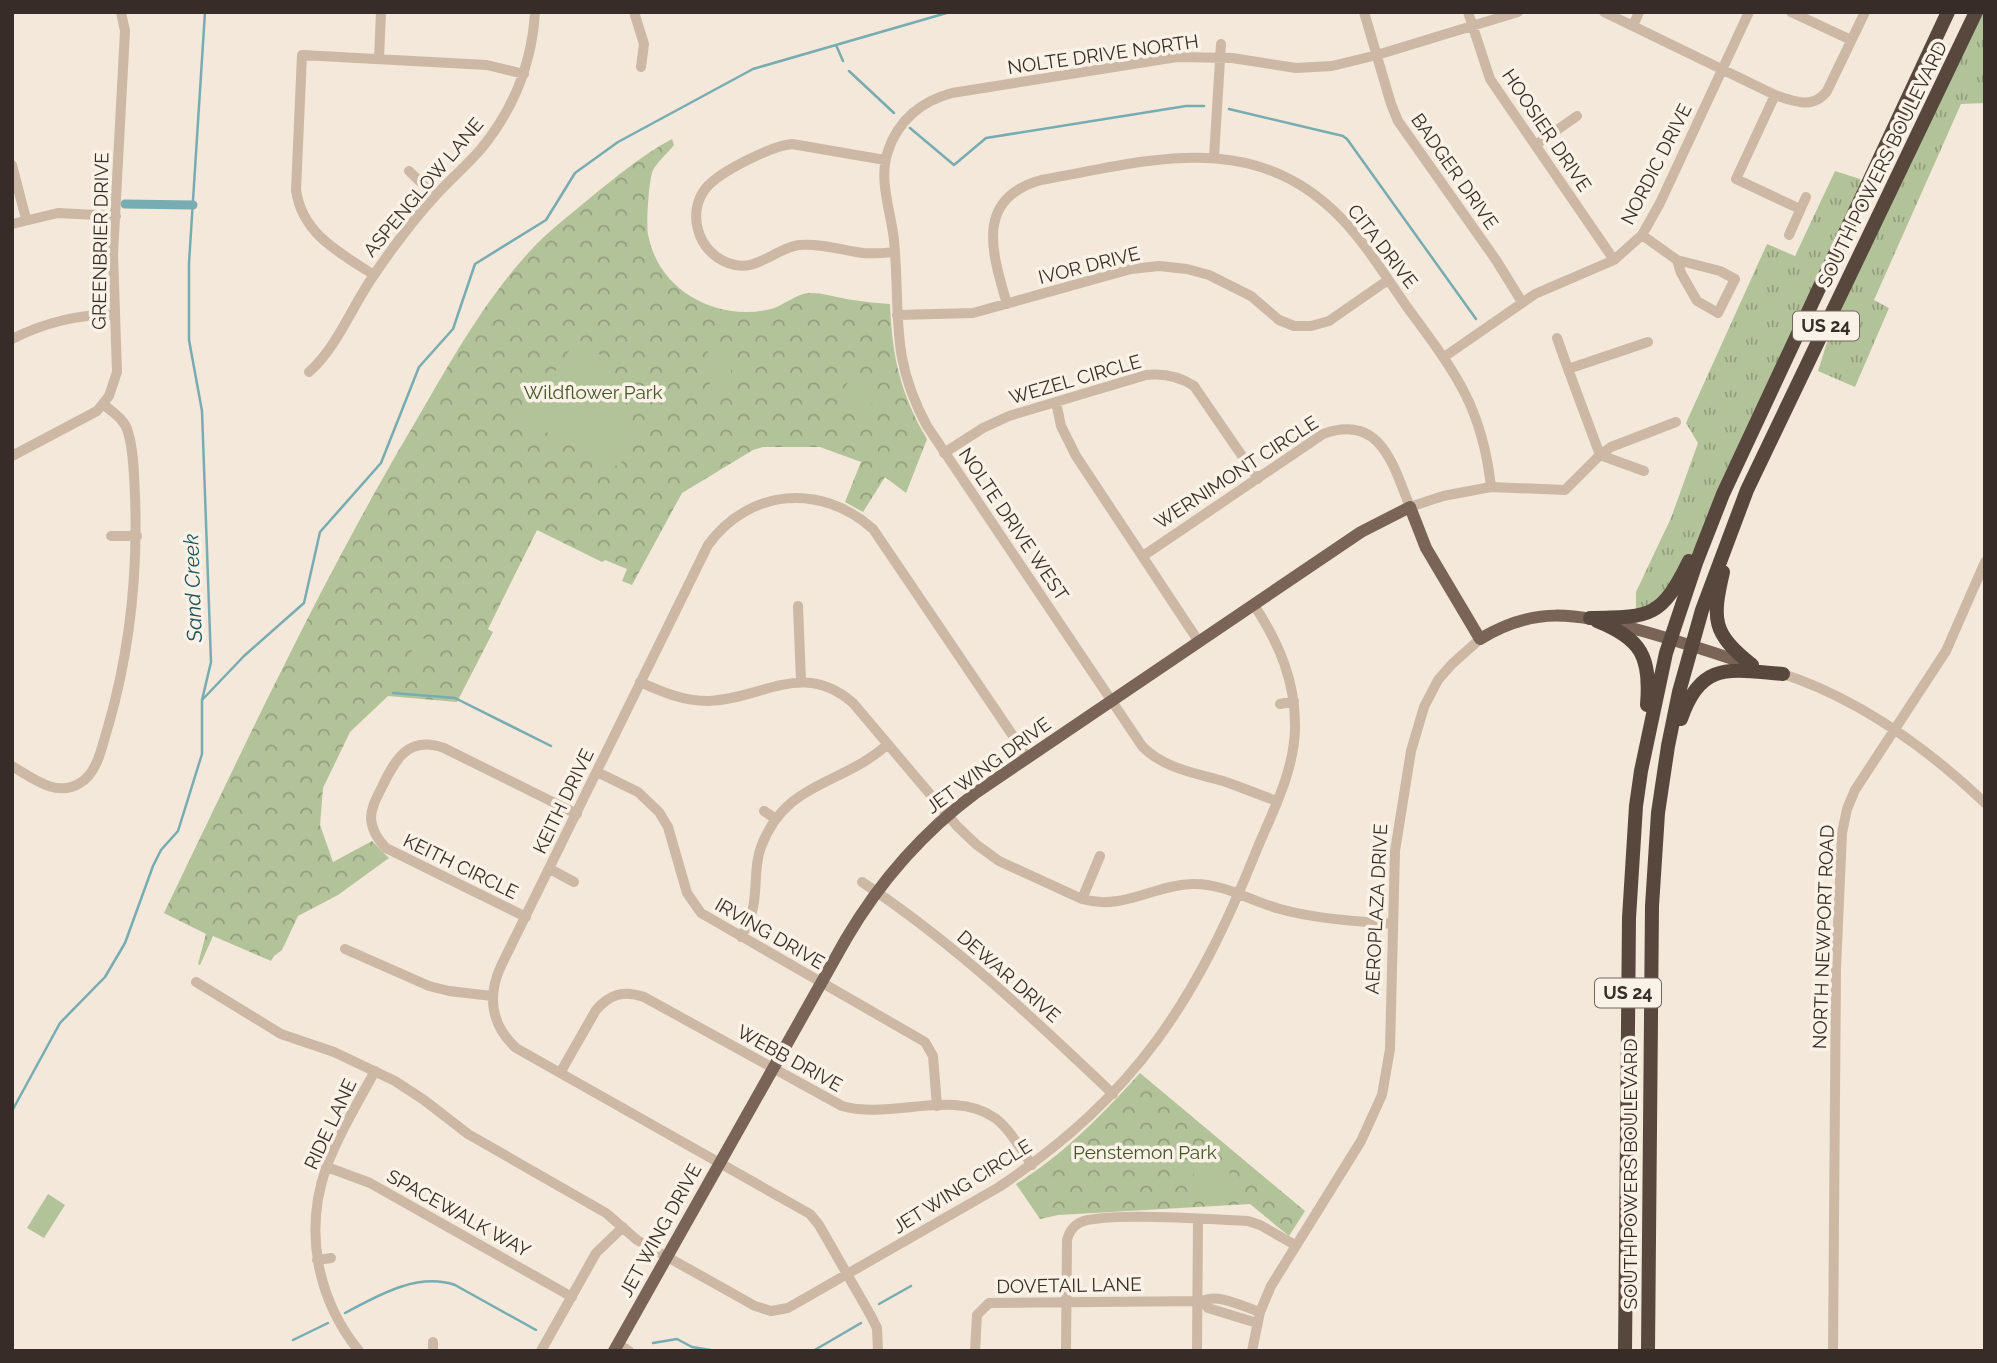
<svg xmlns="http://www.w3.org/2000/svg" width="1997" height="1363" viewBox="0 0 1997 1363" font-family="Raleway,sans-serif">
	<defs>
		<pattern id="grass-tufts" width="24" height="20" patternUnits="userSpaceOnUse" patternTransform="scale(1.75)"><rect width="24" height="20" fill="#b3c399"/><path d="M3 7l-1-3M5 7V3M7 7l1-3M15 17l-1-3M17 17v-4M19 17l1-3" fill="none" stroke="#929f7d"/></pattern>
		<pattern id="park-crowns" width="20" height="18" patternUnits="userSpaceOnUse" patternTransform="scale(1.75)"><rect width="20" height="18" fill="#b3c399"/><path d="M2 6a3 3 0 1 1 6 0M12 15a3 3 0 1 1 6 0" fill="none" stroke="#929f7d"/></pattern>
	</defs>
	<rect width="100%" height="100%" fill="#f3e8d9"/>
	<path fill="url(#grass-tufts)" d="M1976,12h9v91l-24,1 -87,196 15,8 -34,79 -37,-16 27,-85z
		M1835,171l25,8 3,15 -140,300 -49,94 -38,29v-25l35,-74 27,-75 -12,-20 81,-179 28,12z"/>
	<path fill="url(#park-crowns)" d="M672,139l2,6c-6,8 -16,16 -21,25 -4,8 -7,54 -5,64 10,57 69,88 123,75 12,-3 26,-16 39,-16 14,0 29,5 43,7 12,2 25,3 37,4 2,52 10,89 37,135l-21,54 -21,-16 -22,35 -18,-10 16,-40 -41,-15h-57l-10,3 -71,43 -50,92 -10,-4 5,-12 -22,-9 -3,2 -65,-32 -49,99 5,3 -36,70 -69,-6 -38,36 -27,56 -3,37 13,37 39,-21 17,17 -51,37 -40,21 -16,34 -8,6 -3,5 -58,-25 -13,29 -2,-1 8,-30 -42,-21c79,-164 156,-330 249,-487 35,-60 70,-124 117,-175 18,-20 40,-36 60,-53 26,-21 52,-43 82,-59z
		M1140,1073l165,138 -16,25 -39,-32 -192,11 -18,4 -24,-35c47,-29 87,-70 124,-111z"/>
	<path fill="#b3c399" d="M577,339c44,18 65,87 42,128l-94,-45 -1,-6z
		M708,345h22l2,44 -22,1z
		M849,381l26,18 -11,16 -26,-18z
		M417,636l11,4 -8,23 -11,-4z
		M1229,1166l3,30 -36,3 -3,-30z
		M48,1194l17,11 -21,33 -17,-10z"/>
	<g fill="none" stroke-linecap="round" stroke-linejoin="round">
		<path stroke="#77acb2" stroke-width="2.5" d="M836,45l7,16
			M849,71l45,42
			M1229,109l114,27 4,3 129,180
			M910,128l44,37 32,-27 200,-32h18
			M393,693l62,5 96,48
			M202,700l42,-44 60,-53 16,-71 61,-69 38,-96 34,-38 22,-65 71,-44 29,-47 43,-31 135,-73 197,-57
			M12,1111l48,-88 45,-46 20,-34 28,-77 8,-16 17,-19 24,-77v-54l9,-38 -9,-251 -13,-71v-77l16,-251
			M879,1304l32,-18
			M345,1313c32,-17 72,-41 110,-28l81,45
			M293,1340l35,-17
			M653,1343l24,-4 15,8 24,4
			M813,1351l48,-28"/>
		<path stroke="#77acb2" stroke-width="9" d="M125,204l68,1"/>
		<path stroke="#ccb8a5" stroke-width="10" d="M634,12l10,32 -3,23
			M1364,12l27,92 7,17 98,139 26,42
			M1468,12l22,67 124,181
			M1604,12l171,83c19,6 38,15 52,-4l38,-79
			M1791,12l60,28
			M1633,26l6,-14
			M379,59l2,-47
			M1775,95l-39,84 64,30
			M1537,144l40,-28
			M1214,157l7,-113
			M885,160l-93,-16c-21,2 -73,28 -86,44 -20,25 -8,64 22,75 28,11 45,-14 71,-18 21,-2 43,5 64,8 11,1 21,0 32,-1
			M12,165l14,54
			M409,171l26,25
			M12,224l46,-11 58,3
			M1642,235l35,25 43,11 15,8 -17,34 -21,-12 -16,-28 -4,-13
			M1789,235l17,-38
			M374,275c-34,-22 -72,-41 -78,-85l6,-135 185,10 37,9
			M1007,304c-14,-49 -34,-105 34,-124 108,-19 212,-53 300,38 25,26 45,59 66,89 47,64 75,98 84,180
			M897,315l76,-2 158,-44 28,-3 28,3 22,6 42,21 28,24 15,6h17l18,-5 59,-41
			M1557,338l11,31
			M12,339c34,-17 65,-24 103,-25
			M1444,357l91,-63 79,-34 28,-25 18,-32 89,-191
			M309,372c29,-26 43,-66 65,-97 19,-28 40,-56 62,-80 15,-16 31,-30 45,-46 32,-39 51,-86 54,-137
			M1056,402l5,24 15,30 123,186
			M944,453l39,-25 26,-12 137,-41c18,-2 33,1 48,11l64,93
			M12,456l85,-45 12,-15 8,-24 -4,-118 12,-223 -4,-19
			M1644,471l-44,-16 -32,-86 80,-27
			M111,536h26
			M1143,556l180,-122c58,-21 70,31 87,73l33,-11 48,-9 74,3 35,-35 11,-8 65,-25
			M798,606l3,75
			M1777,672c80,25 148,74 208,131
			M640,682c22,10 43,19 68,19 55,-2 95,-42 145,2l104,123 20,19 22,16 83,38c41,12 71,-14 110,-15 32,-1 58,17 88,25 36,10 74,12 112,15
			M1280,704l14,-3
			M12,766c20,12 45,32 68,17 18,-10 22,-38 28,-56 22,-76 30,-152 27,-231 -1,-20 -1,-44 -7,-64 -3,-12 -14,-19 -24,-27
			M597,772l41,20 21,20 9,15 19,66 14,20 224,129 8,14 4,50
			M1277,801c-17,-6 -34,-13 -51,-19 -30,-9 -62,-13 -84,-36l-215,-320c-38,-70 -26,-112 -33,-186 -3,-29 -16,-60 -6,-89 10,-31 34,-50 64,-58l225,-36 55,1 64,10 36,-2 45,-11 141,-43
			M764,811l12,8
			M550,869l24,13
			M862,882c92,61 171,136 251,212
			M1082,899l18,-43
			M526,917l-140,-69c-8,-8 -14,-18 -15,-29 0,-12 6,-22 11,-32 13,-27 26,-52 62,-39l133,66
			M741,937c4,-8 9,-16 11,-25 6,-21 1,-44 9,-65 25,-67 81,-61 127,-103
			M345,949l84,37 20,5 43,5
			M196,982l85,52 53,18 61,29 29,19 44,34 138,79 31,27 118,66 16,5 17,-3 211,-121c138,-93 197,-186 258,-338 16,-38 37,-78 38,-120 1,-47 -16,-86 -41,-124
			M560,1073l36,-63c14,-16 28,-20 48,-13l198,109c49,14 111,-18 153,12 15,11 26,32 37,47
			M327,1167l43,16 202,114
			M317,1260l14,-2
			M1257,1323l-49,-15 -5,-7c15,-8 41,6 57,11
			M433,1342v9
			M618,1344l11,7
			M359,1351c-42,-52 -55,-119 -33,-183 13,-34 32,-66 49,-97
			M541,1351l55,-98 27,-26
			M878,1351l-1,-23 -6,-12 -52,-91 -9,-11 -294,-166c-25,-23 -29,-52 -15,-82l207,-421c42,-57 113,-62 165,-16l155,229
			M975,1351l2,-36 12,-12 214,-2
			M1066,1351l1,-111c2,-8 5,-13 12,-17 22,-12 138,-3 169,-2l12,4 35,20
			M1197,1351l1,-132
			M1252,1351l8,-39 11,-26 90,-145 21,-46 8,-46 5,-198 16,-100 13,-44 14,-27 14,-16 28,-25
			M1833,1351l3,-383 6,-135 5,-24 8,-19 91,-139 39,-89"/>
		<path stroke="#7a6457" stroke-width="12" d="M614,1351l232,-412c34,-58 77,-107 131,-147l384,-260 49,-25 16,41 54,91c56,-34 95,-25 155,-10 38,10 76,23 113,35"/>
		<path stroke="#58473d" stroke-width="14" d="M1723,572c-11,48 -11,61 29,93
			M1590,618c61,-1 71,0 99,-57
			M1597,621c45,18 54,36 50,84
			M1681,719c20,-59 50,-49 102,-45
			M1625,1351l4,-433 7,-112 5,-35 25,-118 30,-90 27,-69 225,-482
			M1648,1351l4,-445 6,-93 10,-67 11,-54 23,-82 45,-120 229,-478"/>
	</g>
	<g text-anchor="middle" stroke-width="7" stroke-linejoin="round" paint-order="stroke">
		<g fill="#faf2e6" stroke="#726760" stroke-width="2">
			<rect x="1793" y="311.5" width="66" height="29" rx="5"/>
			<rect x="1595" y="978.5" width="66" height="29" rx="5"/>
		</g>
		<g font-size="18" font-weight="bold" fill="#372c27">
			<text x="1826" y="332">US 24</text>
			<text x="1628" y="999">US 24</text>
		</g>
		<g font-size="19" fill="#372c27" stroke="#faf2e6">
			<text transform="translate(1103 54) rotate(-8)" y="7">NOLTE DRIVE NORTH</text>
			<text transform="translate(1547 130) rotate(56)" y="7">HOOSIER DRIVE</text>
			<text transform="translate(1656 164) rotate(-63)" y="7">NORDIC DRIVE</text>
			<text transform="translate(1882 164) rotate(-64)" y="7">SOUTH POWERS BOULEVARD</text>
			<text transform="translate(1455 171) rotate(55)" y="7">BADGER DRIVE</text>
			<text transform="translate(423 187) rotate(-50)" y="7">ASPENGLOW LANE</text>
			<text transform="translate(100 241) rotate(-89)" y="7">GREENBRIER DRIVE</text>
			<text transform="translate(1383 246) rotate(52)" y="7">CITA DRIVE</text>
			<text transform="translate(1089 265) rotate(-14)" y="7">IVOR DRIVE</text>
			<text transform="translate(1075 379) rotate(-16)" y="7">WEZEL CIRCLE</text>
			<text transform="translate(1236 472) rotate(-33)" y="7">WERNIMONT CIRCLE</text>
			<text transform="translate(1014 524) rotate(56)" y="7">NOLTE DRIVE WEST</text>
			<text transform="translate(988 765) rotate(-36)" y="7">JET WING DRIVE</text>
			<text transform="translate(563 801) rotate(-64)" y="7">KEITH DRIVE</text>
			<text transform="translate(461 866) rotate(26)" y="7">KEITH CIRCLE</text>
			<text transform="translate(1376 909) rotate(-87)" y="7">AEROPLAZA DRIVE</text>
			<text transform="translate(770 933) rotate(30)" y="7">IRVING DRIVE</text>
			<text transform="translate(1823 937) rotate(-88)" y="7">NORTH NEWPORT ROAD</text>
			<text transform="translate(1009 976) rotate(41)" y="7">DEWAR DRIVE</text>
			<text transform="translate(790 1058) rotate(29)" y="7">WEBB DRIVE</text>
			<text transform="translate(330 1124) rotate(-65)" y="7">RIDE LANE</text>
			<text transform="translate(1630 1174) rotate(-90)" y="7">SOUTH POWERS BOULEVARD</text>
			<text transform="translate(962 1186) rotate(-32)" y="7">JET WING CIRCLE</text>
			<text transform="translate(459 1213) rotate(29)" y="7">SPACEWALK WAY</text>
			<text transform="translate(660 1230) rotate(-61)" y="7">JET WING DRIVE</text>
			<text transform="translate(1069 1285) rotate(-1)" y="7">DOVETAIL LANE</text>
		</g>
		<g font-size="19" fill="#445629" stroke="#faf2e6">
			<text x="593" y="399">Wildflower Park</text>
			<text x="1145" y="1159">Penstemon Park</text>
		</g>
		<g font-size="21" font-style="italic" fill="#1a535b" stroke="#faf2e6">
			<text transform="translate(193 588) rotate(-92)" y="7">Sand Creek</text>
		</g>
	</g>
	<rect width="1997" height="1363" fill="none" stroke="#372c27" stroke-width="28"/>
</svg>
